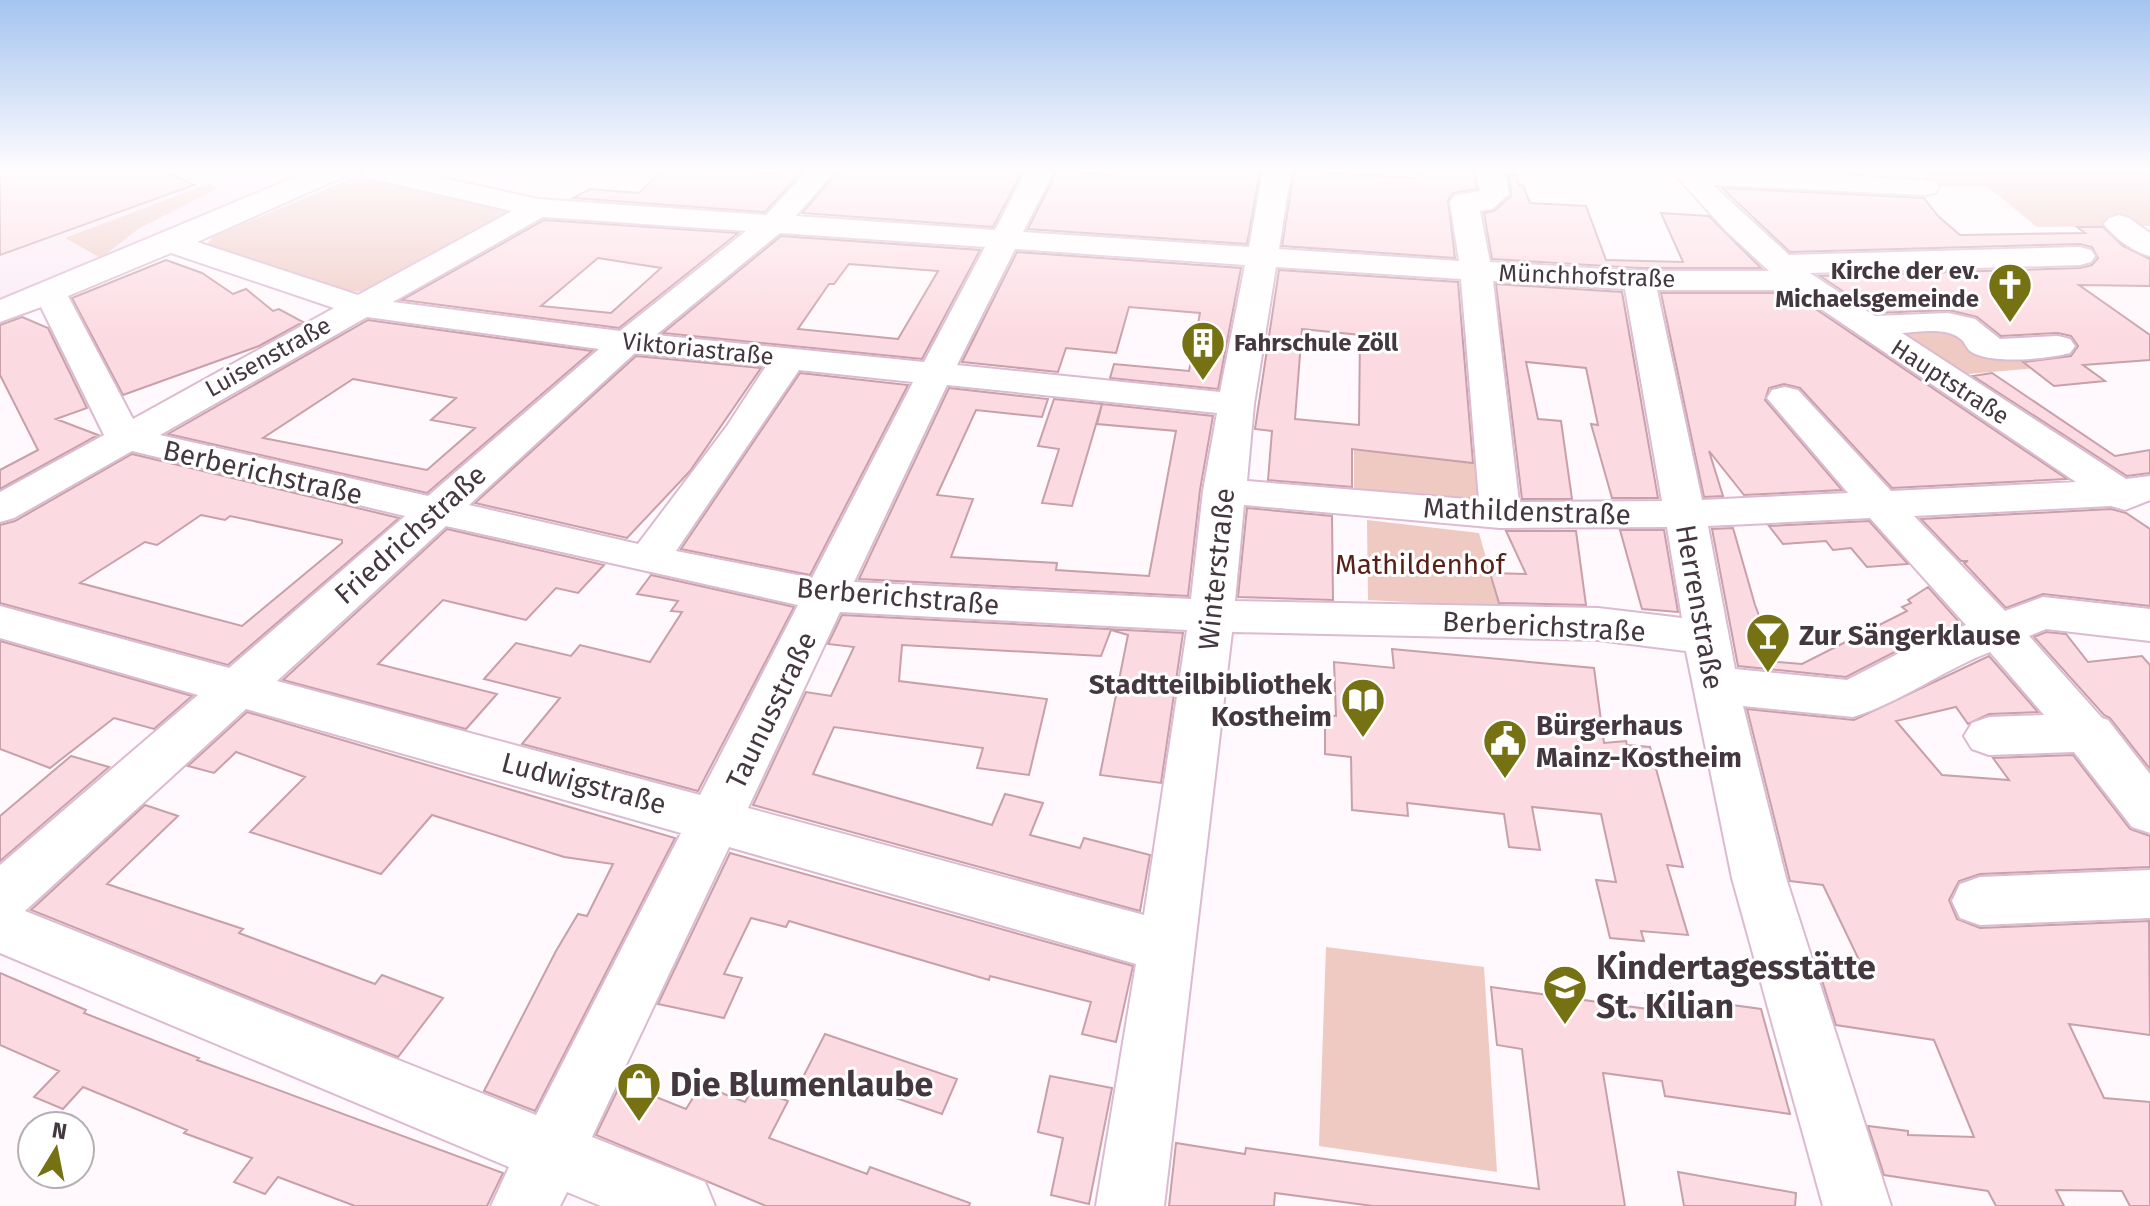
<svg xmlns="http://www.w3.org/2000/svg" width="2150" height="1206" viewBox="0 0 2150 1206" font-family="'Fira Sans',sans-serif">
	<rect width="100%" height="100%" fill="#fff8fc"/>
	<path fill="#fbeaf5" d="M0,171h308l-308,129z"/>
	<path fill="#efcac3" d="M1920,171h230v55l-113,1 -50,-41h-56z
		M365,172l145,38 -123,77c-40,12 -62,-2 -100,-14l4,-3 -10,1 -75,-26 7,-8z
		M208,184l10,4 -80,41 -37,29 -36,-20z
		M1902,290l107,20 -51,5 42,31 77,-4 29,20 -149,13 -115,-81 16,-1 30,26 43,-4z
		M1354,450l125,13v42l-125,-12z
		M1367,520l112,13 21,74 -132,-7z
		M1326,947l158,20 13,205 -178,-26z"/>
	<path fill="#fcdae1" stroke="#c8a0a9" stroke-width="2" fill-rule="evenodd" d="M0,171h164l30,14 -194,70z
		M662,171l112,2 29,-2 -38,41 -192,-14 17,-9 49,4z
		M838,171h168l16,1 -29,55 -191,-14z
		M1057,171l59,4 1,-4h143l-13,73 -219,-15z
		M1294,171l123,7 -1,-7h58l3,18 -24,4 -5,7 7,58 -173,-12z
		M1509,175l7,1 3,9h4l7,18 56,3 20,54 77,2 -22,-49 48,3 52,52h-122l-147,-9 -8,-46 10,-2 17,-15z
		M1722,188l202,10 14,18 22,19 125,-2 -8,-6h26l20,19 27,13v27l-71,-1 71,50v25l-67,5 22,16 -51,5 -31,-24 48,-6 7,-10 -7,-10 -13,-3 -57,3 -24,-19 -28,-7 -73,3 -56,-37 260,-8 12,-3 6,-7 -6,-11 -12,-3 -290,8z
		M544,220l194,13 -119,95 -217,-28zM598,258l63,10 -50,45 -70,-7z
		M781,236l199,14 -58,109 -259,-26zM849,264l89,7 -40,68 -100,-10 31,-45h5z
		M1017,252l224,16 -23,121 -108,-11 4,-14 75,7 11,-58 -71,-6 -13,46 -50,-5 -8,24 -96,-10z
		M166,260l36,13 31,21 13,-5 27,22 6,-2 24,13 -44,24 -136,49 -51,-97z
		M1279,270l179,12 15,181 -121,-14v38l-84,-7 4,-49 -17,-2zM1302,329l58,6 -1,90 -64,-6z
		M1496,284l126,8 36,206h-46l-21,-74 7,1 -12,-57 -60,-6 12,57 23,2 11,78h-50z
		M1661,293h131l275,186 -175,9 -92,-100 -16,-4 -15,4 -4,12 77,90 -98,5 -35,-44 14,45 -19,1z
		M22,317l26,11 39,80 -31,11 42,16 -98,54v-19l38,-20 -38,-75v-50z
		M368,320l224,31 -165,142 -259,-59zM353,379l103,19 -25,22 44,8 -48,42 -164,-32z
		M636,356l125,12 -71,103 -63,67 -152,-35z
		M800,373l108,12 -98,190 -129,-26z
		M1992,373l123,83 35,-6v23l-23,3 -154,-100z
		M949,388l99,11 -6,18 -66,-7 -39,85 36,4 -22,58 106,6 -1,7 93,6 27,-145 -79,-7 5,-20 111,12 -13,74 -12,106 -329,-17z
		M1054,399l48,5 -30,102 -30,-3 17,-54 -21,-3z
		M132,454l267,64 -171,147 -228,-62v-78l15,-4zM201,515l24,5 5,-4 112,24v3l-100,83 -162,-43 65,-41 12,3z
		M1247,508l85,8 1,84 -95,-3z
		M2111,509l15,4 24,16v77l-107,-12 -37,14 -42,-45 4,-2h-7l-40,-42z
		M1869,521l39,43 -41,3 -16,-19 -18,2 -7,-9 -43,3 -14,-18z
		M1733,528l22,77 22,57 25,2 105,-53 -5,-4 9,-4 -3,-3 20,-13 33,37 -45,17 -70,36 -108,-11 -26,-137z
		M447,529l157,36 -26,28 -22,-5 -30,32 -83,-20 -65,64 119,30 -31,35 -183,-49z
		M1620,530h44l14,82 -36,-3z
		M1506,531h70l10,74 -87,-2 -9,-30 36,1z
		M651,575l143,32 -96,184 -176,-47 38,-46 -76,-19 32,-36 55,13 9,-11 70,17 32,-50 -11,-1 7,-10 -41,-7z
		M842,615l341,18 -22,150 -61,-8 28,-140 -17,-5 -10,26 -199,-11 -3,36 148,18 -18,76 -52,-7 6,-20 -149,-21 -21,47 179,51 13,-31 38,9 -13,32 50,13 4,-10 66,17 -10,56 -387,-106 53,-113 25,4 23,-49 -26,-3z
		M2046,632l20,2 22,28 54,-6 8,9v104l-40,-51 -6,-3 -70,-78z
		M0,641l192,55 -38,33 -40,-11 -64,50 -50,-19z
		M1392,649l202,19 10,75 22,-2 1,4 23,2 33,120 -16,-2 21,70 -47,-4 3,10 -34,-3 -14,-58 20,2 -15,-68 -69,-7 8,43 -31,-3 -5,-33 -97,-11 1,13 -56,-6 -1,-53 -26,-3v-39l11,1 -2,-54 60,6z
		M1989,656l49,56 -49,2 -21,10 -12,-17 -60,14 46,54 67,5 -16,-22 80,-3 57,74 20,7v31l-170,7 -21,7 -10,19 8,19 23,9 169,-7 1,114 -81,-11 35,74 46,4v104h-20l-8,-15 -66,-1 8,16h-68l-8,-15 -104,-16 -16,-49 40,5v4l66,2 -40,-97 -98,-15 -22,-70 46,7 -37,-77 -33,-4 -43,-172 107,11z
		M247,712l428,126 -140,273 -51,-20 72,-140 22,-37 9,2 26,-52 -49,-7 -132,-42 -51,59 -131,-42 55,-55 -69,-25 -22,21 -26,-7z
		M71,756l38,11 -109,94v-45z
		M145,805l33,11 -71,68 136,45 -4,4 136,51 7,-9 61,23 -45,59 -367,-147z
		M730,853l403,113 -17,76 -34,-8 9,-32 -101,-26 -1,4 -200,-59 -3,6 -35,-9 -27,56 18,4 -18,40 -66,-14z
		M0,973l86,37 -2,3 115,45 -2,2 306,113 -16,33h-132l-77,-29 -13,17 -31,-12 18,-24 -68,-25 3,-3 -104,-43 -20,22 -29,-12 25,-26 -59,-26z
		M1491,987l157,22 -3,-16 116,16 29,105 -125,-18 -3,-15 -59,-8 22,133h-252l-98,-13 -1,13h-105l7,-63 69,11 1,-6 293,41 -17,-140 -25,-4z
		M825,1034l132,45 -15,35 -101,-35 -7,16 -34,-12z
		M1050,1076l62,12 -23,116 -38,-9 12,-57 -25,-6z
		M621,1083l65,26 15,-24 44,17 8,-14 35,13 -19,37 98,36 3,-7 100,36 -1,3h-203l-170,-71z
		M1678,1172l118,21 -1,13h-111z"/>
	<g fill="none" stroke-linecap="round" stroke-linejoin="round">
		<g stroke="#dcbad0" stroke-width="4">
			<path id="minor" d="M310,171h36l-3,6 -146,65 161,53 154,-84 -148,-34 -3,-6h51l126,28 228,16 41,-44h28l-39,45 199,14 31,-59h28l-31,61 226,15 14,-76h28l-12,78 180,12 -9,-59 4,-6 26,-5 -3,-20h28l4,23 -17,15 -12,2 10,51 149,9h130l-44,-41 -53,-59h106l157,10 4,6 -4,6 -10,2 -212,-10 76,70 291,-8 11,3 4,6 -4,6 -11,3 -270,8 65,43 73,-3 27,6 25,20 58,-3 12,3 5,7 -5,7c-22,6 -81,12 -100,-2 -1,0 -7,-10 -7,-10 -15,-15 -43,-9 -61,-8l224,146 24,-3v24l-25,10 -14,-4 -197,10 91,95 38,-14 107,12v32l-104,-12 -17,7 73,82 6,2 42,54v59l-18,-6 -58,-75 -85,3 -17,-6 -8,-13 8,-13 17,-6 55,-2 -54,-63c-47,18 -89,50 -137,65l-110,-11 43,172 105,328h-68l-91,-328 -46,-227 -88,-11 -366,-8 -68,574h-68l40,-242 -407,-117 -137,290 113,45 10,24h-114l-34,-14 -7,14h-69l18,-39 -509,-214v-88l198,-170 -198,-57v-32l229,62 176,-152 -273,-65 -118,67 -14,4v-30l104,-57 -63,-128 -41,15v-22zM543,217l203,14 -126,100 -227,-29zM780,233l205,14 -61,115 -268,-27zM1015,249l230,16 -25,127 -263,-27zM171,253l163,55 -201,111 -65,-123zM1276,267l185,12 18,221 -232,-19 7,-77zM1493,281l132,8 37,212 -143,1zM1657,290h136l283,192 -185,9 -93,-101 -13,-3 -13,3 -5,8 81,95 -146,7zM367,317l232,32 -171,147 -268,-61zM635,353l131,13 -39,60 -89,118 -169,-39zM799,370l114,12 -101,196 -136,-27zM947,385l270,28 -14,78 -12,108 -337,-17zM1244,505l256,23 167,-1 15,91 -84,-10 -363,-7zM1870,518l96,107 -49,19 -70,36 -112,-11 -27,-143zM446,526l352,79 -98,190 -423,-114zM840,612l347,18 -43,285 -396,-107zM246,709l435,124 -145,282 -511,-204z
				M2119,215l10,3 21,15v23c-16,-4 -36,-18 -46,-32l5,-6z
				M2150,870v48l-170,7 -20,-7 -8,-17 8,-17 20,-7z"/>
		</g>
		<use href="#minor" fill="#fff" fill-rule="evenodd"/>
	</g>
	<linearGradient id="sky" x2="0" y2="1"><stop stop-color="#a4c4f0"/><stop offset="0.5" stop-color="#fffcfe"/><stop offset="1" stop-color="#fffcfe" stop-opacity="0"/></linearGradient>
	<rect width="2150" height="340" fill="url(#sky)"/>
	<defs>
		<g id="church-pin" transform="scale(2.3)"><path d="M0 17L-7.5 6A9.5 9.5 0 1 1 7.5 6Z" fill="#767113" stroke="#fff"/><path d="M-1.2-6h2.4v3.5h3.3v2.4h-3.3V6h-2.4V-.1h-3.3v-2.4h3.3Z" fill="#fff"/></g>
		<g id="building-pin" transform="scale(2.3)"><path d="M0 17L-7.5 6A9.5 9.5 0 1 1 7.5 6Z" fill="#767113" stroke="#fff"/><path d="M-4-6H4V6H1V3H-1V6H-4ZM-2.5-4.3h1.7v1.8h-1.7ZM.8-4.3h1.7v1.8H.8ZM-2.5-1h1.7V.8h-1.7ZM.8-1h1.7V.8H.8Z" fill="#fff"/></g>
		<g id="bar-pin" transform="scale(2.3)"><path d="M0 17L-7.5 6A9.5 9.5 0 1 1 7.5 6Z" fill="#767113" stroke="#fff"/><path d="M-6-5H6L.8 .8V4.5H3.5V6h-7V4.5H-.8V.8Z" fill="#fff"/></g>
		<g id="library-pin" transform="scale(2.3)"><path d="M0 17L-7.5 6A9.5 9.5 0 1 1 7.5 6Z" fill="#767113" stroke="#fff"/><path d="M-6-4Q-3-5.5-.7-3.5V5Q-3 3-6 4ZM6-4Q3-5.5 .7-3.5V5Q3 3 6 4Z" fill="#fff"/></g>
		<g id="civic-pin" transform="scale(2.3)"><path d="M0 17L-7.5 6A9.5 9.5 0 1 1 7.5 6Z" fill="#767113" stroke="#fff"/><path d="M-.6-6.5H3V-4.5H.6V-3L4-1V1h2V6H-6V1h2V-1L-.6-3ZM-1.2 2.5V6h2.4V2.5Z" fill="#fff"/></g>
		<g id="school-pin" transform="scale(2.3)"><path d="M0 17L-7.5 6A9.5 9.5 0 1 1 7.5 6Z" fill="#767113" stroke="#fff"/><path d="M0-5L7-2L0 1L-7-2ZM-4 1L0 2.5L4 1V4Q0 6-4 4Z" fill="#fff"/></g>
		<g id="shop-pin" transform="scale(2.3)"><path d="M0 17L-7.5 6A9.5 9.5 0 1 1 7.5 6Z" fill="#767113" stroke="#fff"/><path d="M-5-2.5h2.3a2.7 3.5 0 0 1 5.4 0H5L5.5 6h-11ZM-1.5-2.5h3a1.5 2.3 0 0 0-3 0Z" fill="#fff"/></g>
	</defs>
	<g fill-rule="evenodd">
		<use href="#church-pin" x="2010" y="285"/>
		<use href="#building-pin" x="1203" y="343"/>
		<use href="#bar-pin" x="1768" y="635"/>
		<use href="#library-pin" x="1363" y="700"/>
		<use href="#civic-pin" x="1505" y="741"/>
		<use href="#school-pin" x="1565" y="987"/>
		<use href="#shop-pin" x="639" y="1084"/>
	</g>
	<g text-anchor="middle" stroke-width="6" stroke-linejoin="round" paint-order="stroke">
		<g font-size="24" font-weight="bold" fill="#453740" stroke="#fff" text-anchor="end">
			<text x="1979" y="279">Kirche der ev.<tspan x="1979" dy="28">Michaelsgemeinde</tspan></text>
			<text x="1234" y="351" text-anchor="start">Fahrschule Zöll</text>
		</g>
		<g font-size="24" fill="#453740" stroke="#fff">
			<text transform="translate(1587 276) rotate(2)" y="8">Münchhofstraße</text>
			<text transform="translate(698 349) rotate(6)" y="8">Viktoriastraße</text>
			<text transform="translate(268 357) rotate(-29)" y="8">Luisenstraße</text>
			<text transform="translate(1950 382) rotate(33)" y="8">Hauptstraße</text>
		</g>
		<g font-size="28" fill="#453740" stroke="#fff">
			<text transform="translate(263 472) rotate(13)" y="10">Berberichstraße</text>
			<text transform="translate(1527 511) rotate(2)" y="10">Mathildenstraße</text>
			<text transform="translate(410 534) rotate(-42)" y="10">Friedrichstraße</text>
			<text transform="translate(1216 569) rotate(-84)" y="10">Winterstraße</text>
			<text transform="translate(898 596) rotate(5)" y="10">Berberichstraße</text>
			<text transform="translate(1700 607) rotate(80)" y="10">Herrenstraße</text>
			<text transform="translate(1544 626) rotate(3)" y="10">Berberichstraße</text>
			<text transform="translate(771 710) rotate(-64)" y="10">Taunusstraße</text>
			<text transform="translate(584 783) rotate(15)" y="10">Ludwigstraße</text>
		</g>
		<g font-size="28" fill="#582018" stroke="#fff">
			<text x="1420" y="574">Mathildenhof</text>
		</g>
		<g font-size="28" font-weight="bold" fill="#453740" stroke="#fff" text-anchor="start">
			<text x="1799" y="645">Zur Sängerklause</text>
			<text x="1332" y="694" text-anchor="end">Stadtteilbibliothek<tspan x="1332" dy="32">Kostheim</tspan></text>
			<text x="1536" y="735">Bürgerhaus<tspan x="1536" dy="32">Mainz-Kostheim</tspan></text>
		</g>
		<g font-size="34" font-weight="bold" fill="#453740" stroke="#fff" text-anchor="start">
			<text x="1596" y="979">Kindertagesstätte<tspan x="1596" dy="39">St. Kilian</tspan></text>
			<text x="670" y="1096">Die Blumenlaube</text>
		</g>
	</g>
	<g transform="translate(56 1150) rotate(10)"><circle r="38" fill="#ffffff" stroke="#b5afb3" stroke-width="2"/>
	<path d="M0-6L14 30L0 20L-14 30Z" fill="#767113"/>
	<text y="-12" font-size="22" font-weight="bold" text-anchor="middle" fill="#453740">N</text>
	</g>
</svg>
